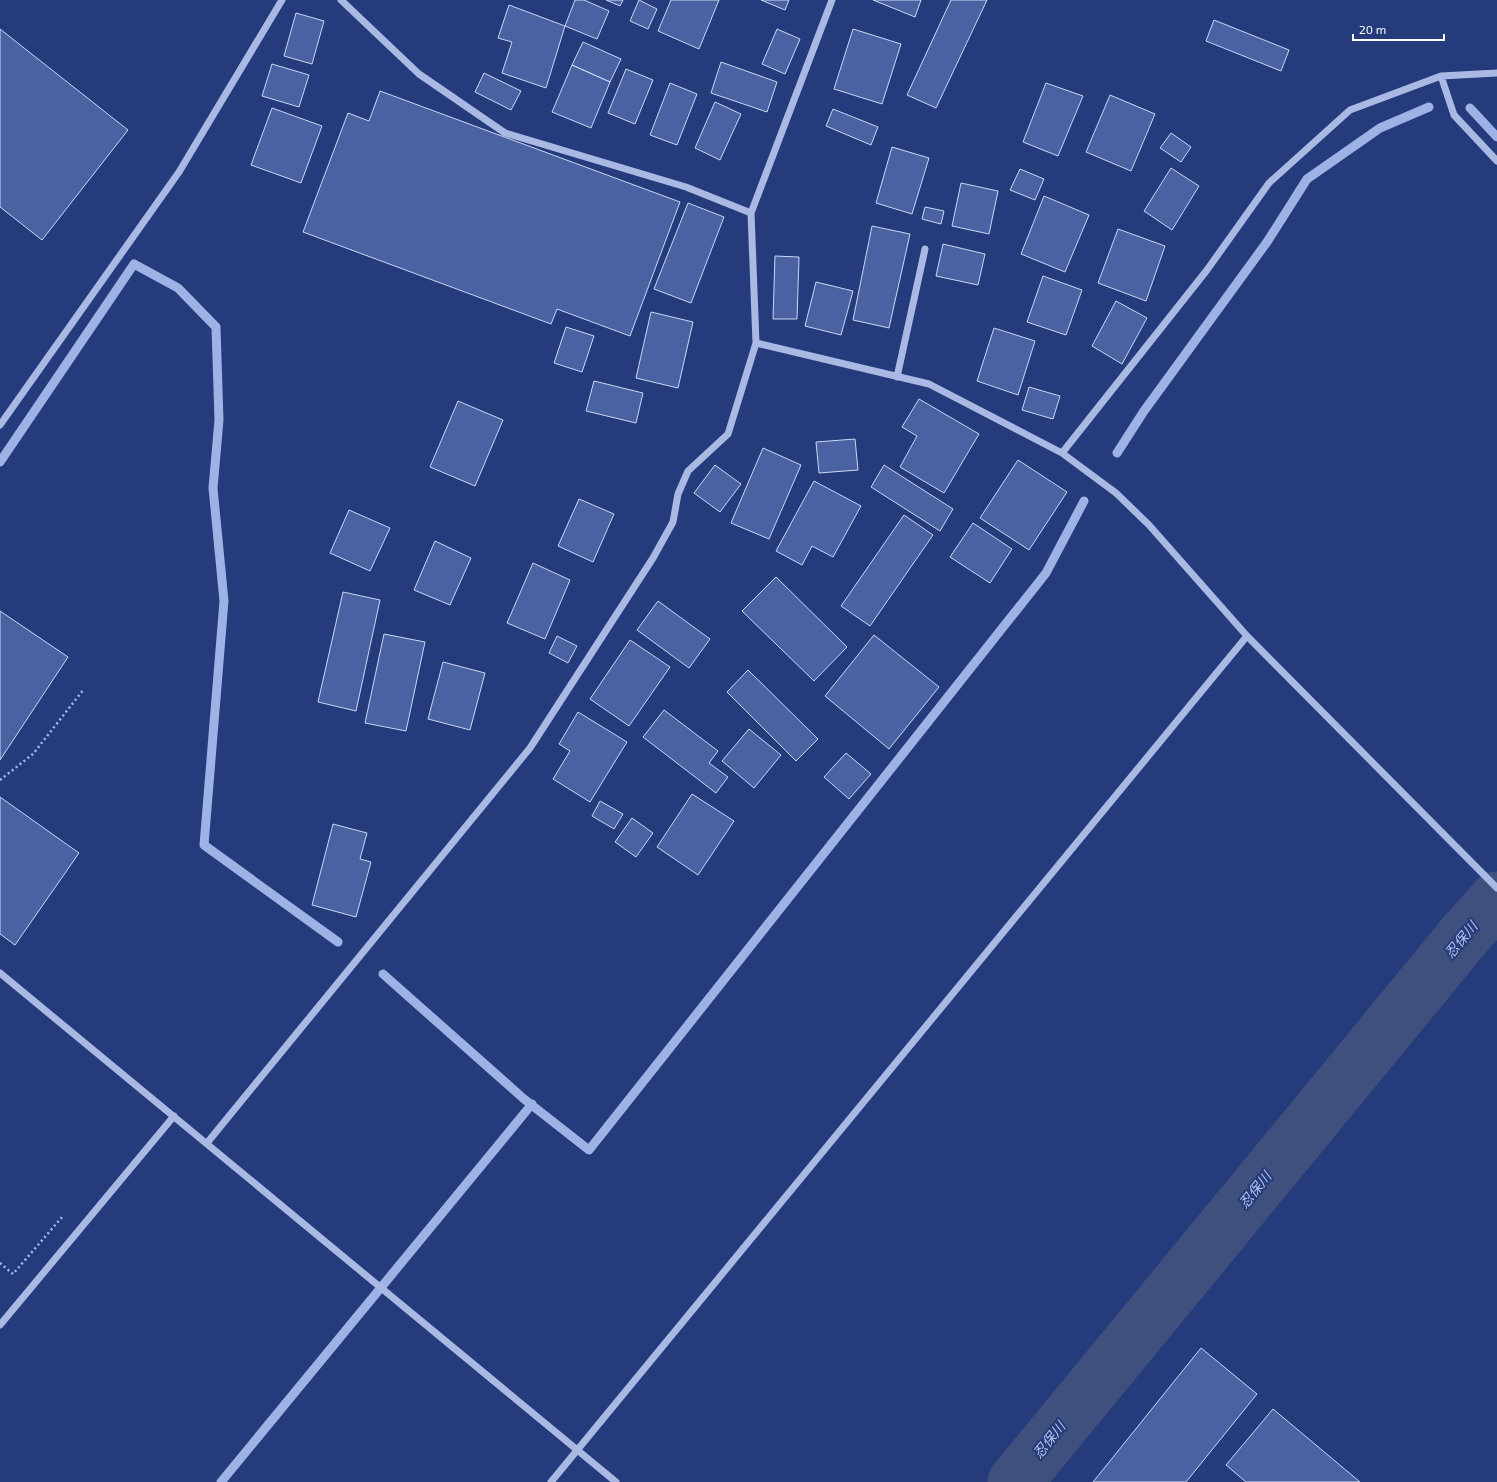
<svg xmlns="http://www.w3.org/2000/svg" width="1497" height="1482" viewBox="0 0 1497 1482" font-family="'Exo 2','Noto Sans JP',sans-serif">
	<rect width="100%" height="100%" fill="#253b7b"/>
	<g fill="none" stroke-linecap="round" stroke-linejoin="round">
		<path stroke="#9eb2e5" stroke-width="9" d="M1470,108l27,29
			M1117,453l27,-42 123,-169 40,-63 73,-51 49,-21
			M0,462l134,-198 44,24 38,39 3,93 -6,68 11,113 -20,244 134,97
			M383,974l141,125 65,51 457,-577 38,-72
			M221,1482l311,-378"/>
		<path stroke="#3f4f7e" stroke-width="55" d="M1015,1482l452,-550 30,-33"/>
	</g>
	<path fill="#4a62a1" stroke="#ccd7f4" d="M575,0h9l25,11 -12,28 -32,-13z
		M606,0h17l-3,6z
		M639,0l18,9 -9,20 -18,-8z
		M671,0h48l-20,49 -41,-18z
		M761,0h28l-4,10z
		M873,0h48l-6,17z
		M951,0h36l-51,108 -29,-13z
		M509,5l56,21 -19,62 -44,-15 10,-31 -14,-4z
		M296,13l28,8 -12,43 -28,-8z
		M1214,20l75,30 -8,21 -75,-30z
		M0,29l128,101 -86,110 -42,-33z
		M777,29l23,10 -15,35 -23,-10z
		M853,29l48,15 -19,60 -48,-15z
		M583,42l38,17 -11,23 -38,-17z
		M721,62l56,20 -10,30 -56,-19z
		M272,64l37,11 -10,32 -37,-11z
		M572,65l38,17 -19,46 -39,-16z
		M626,69l27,11 -18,44 -27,-11z
		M484,73l37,18 -10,19 -36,-18z
		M670,83l27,11 -20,51 -27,-10z
		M1046,83l37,13 -25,60 -35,-14z
		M380,91l300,111 -50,134 -73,-27 -6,15 -248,-92 45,-119 21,8z
		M1110,95l45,19 -24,57 -45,-19z
		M715,102l26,12 -21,46 -25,-12z
		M272,108l50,18 -21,57 -50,-18z
		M833,109l45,18 -7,18 -45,-19z
		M1171,133l20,14 -10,15 -21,-14z
		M892,147l37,11 -17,56 -36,-11z
		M1171,168l28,18 -27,44 -28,-19z
		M1020,169l24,10 -9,21 -25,-10z
		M961,183l37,8 -9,43 -37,-8z
		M1044,196l45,19 -24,57 -44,-18z
		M688,203l36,14 -33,86 -37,-14z
		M925,207l19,4 -3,13 -19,-5z
		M872,226l38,8 -21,94 -36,-8z
		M1118,229l47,17 -19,55 -48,-18z
		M943,244l42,10 -7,31 -42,-9z
		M775,256l24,1 -2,62h-24z
		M1043,276l39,14 -16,45 -39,-13z
		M816,282l37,9 -12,44 -36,-9z
		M1116,301l31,17 -25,46 -30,-18z
		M651,312l42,10 -15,66 -42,-10z
		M566,327l28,9 -12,36 -28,-9z
		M994,328l41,13 -17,54 -41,-14z
		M594,381l49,12 -7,30 -50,-12z
		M1029,387l31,9 -7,23 -31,-9z
		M919,399l60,35 -35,59 -44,-26 17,-31 -15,-9z
		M458,401l45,19 -28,66 -45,-19z
		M855,439l3,31 -39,3 -3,-31z
		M763,448l38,17 -32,74 -38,-16z
		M1018,460l49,32 -38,58 -49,-32z
		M715,465l26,19 -21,28 -26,-19z
		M884,465l69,44 -13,22 -69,-44z
		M814,481l47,25 -28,51 -21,-11 -10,19 -26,-14z
		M579,499l35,15 -21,48 -35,-16z
		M349,510l41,18 -20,43 -40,-18z
		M904,515l29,20 -63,91 -29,-20z
		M973,523l39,26 -22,34 -40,-26z
		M435,541l36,17 -21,47 -36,-15z
		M533,563l37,17 -25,59 -38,-16z
		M776,577l71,70 -33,34 -72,-70z
		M343,592l37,8 -24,111 -38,-9z
		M658,601l52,38 -21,29 -52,-38z
		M0,611l68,46 -68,103z
		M384,634l41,8 -19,89 -41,-8z
		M874,635l65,52 -50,62 -64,-53z
		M557,636l20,10 -9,17 -19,-10z
		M630,640l40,27 -41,59 -39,-27z
		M443,662l42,11 -15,57 -42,-11z
		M748,670l70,69 -22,22 -69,-69z
		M664,710l54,41 -9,12 19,14 -12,16 -73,-56z
		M578,712l49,30 -37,60 -37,-23 17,-28 -11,-7z
		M749,729l32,26 -27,33 -32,-27z
		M846,753l25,21 -22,25 -25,-22z
		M692,794l42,27 -36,54 -41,-28z
		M0,797l79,56 -64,92 -15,-11z
		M600,801l23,13 -9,15 -22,-13z
		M632,818l21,15 -17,24 -21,-15z
		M333,824l34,9 -7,26 11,3 -15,55 -44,-12z
		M1201,1348l56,46 -71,88h-93z
		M1273,1409l87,73h-114l-20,-17z"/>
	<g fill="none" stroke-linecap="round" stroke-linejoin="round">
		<path stroke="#a9b9e4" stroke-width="2.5" stroke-dasharray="2 3" stroke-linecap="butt" d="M0,780l33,-26 51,-65
			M0,1263l13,11 50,-58"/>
		<path stroke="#a9b9e4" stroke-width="7" d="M341,0l78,74 86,59 181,54 65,26
			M1441,76l13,39 43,46
			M756,343l173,41 133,69 54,40 33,32 98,111 250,252
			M897,377l28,-128
			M0,425l179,-253 103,-172
			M1062,453l145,-183 62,-87 81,-73 91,-34 56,-3
			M0,973l616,509
			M207,1143l323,-395 123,-190 20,-36 5,-28 10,-23 40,-37 28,-91 -5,-130 81,-213
			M0,1325l174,-209
			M551,1482l696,-846"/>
	</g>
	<g text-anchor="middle" stroke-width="4" stroke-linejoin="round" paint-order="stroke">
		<g font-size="14" font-style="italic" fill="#b4c4ec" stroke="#253b7b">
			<text transform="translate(1461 940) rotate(-50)" y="5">忍保川</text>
			<text transform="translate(1255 1190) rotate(-51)" y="5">忍保川</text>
			<text transform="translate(1049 1440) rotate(-51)" y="5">忍保川</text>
		</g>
	</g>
	<path d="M1353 34v6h91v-6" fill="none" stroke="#ffffff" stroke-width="2"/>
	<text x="1359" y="34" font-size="12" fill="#ffffff" stroke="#253b7b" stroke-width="3" paint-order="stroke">20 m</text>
</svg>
